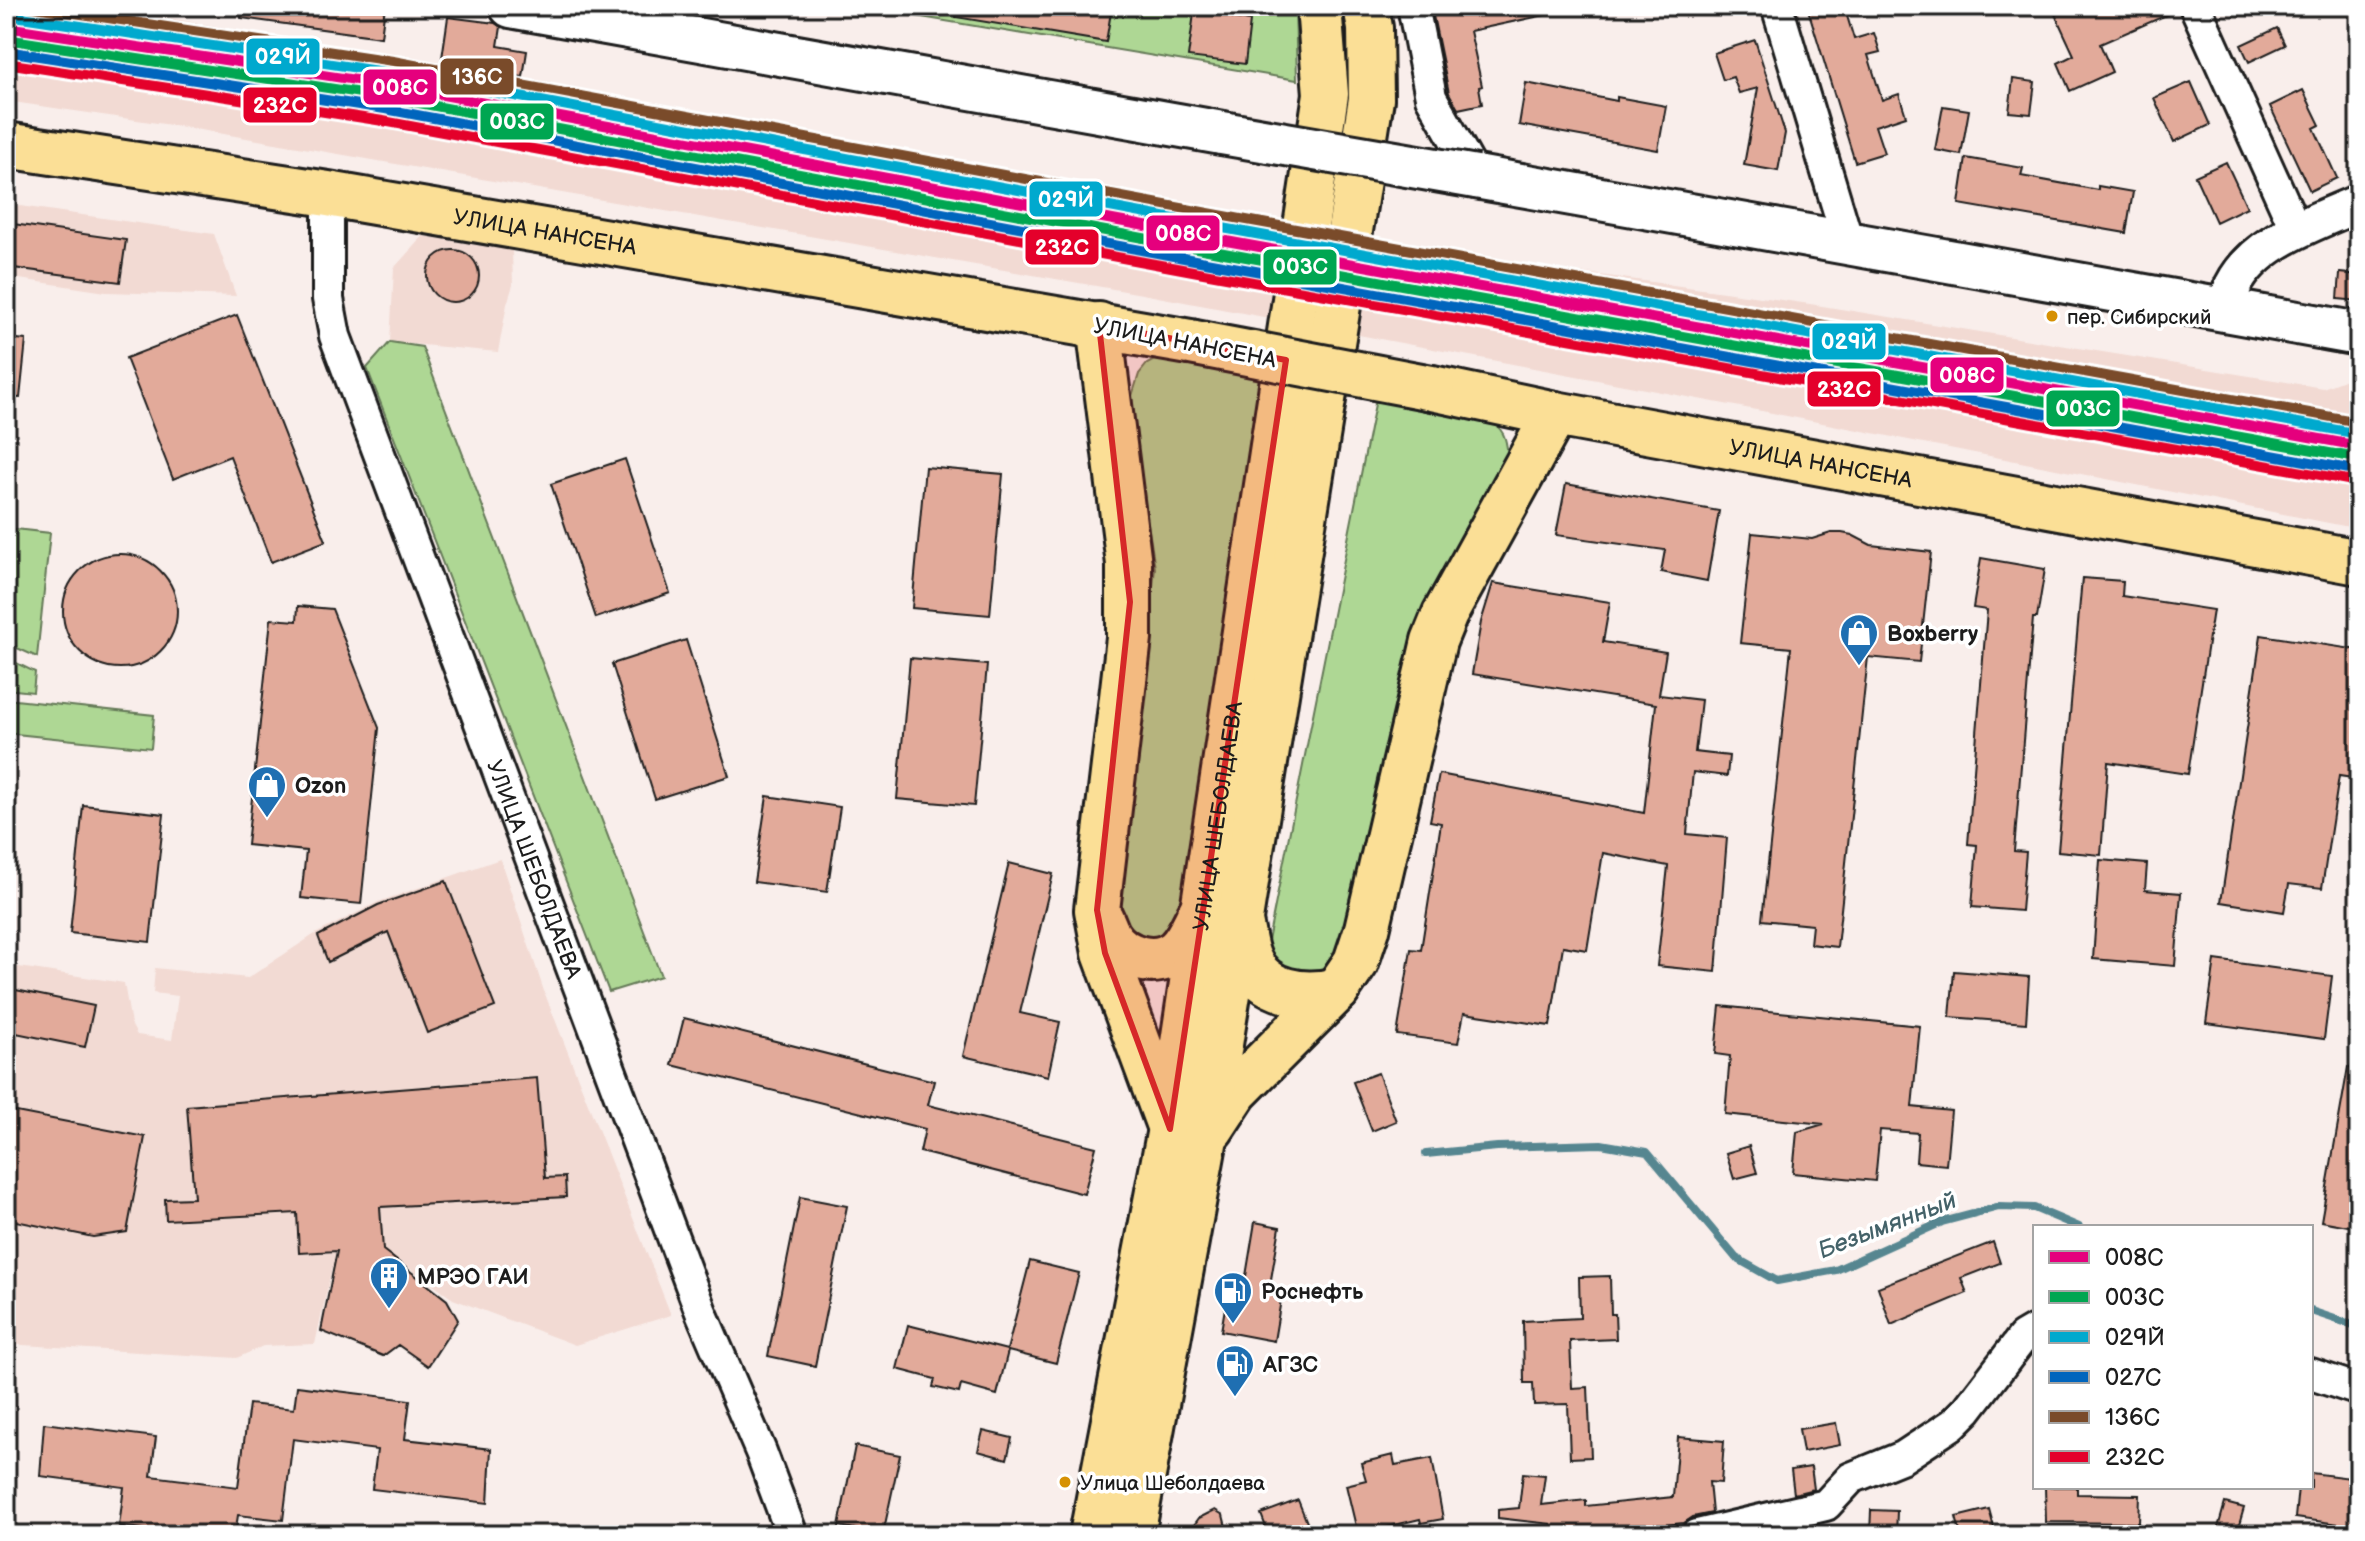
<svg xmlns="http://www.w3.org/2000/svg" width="2365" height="1541" viewBox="0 0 2365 1541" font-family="'Balsamiq Sans',sans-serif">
	<rect width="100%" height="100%" fill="#f9eeeb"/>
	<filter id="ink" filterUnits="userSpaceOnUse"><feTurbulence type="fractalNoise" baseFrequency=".0125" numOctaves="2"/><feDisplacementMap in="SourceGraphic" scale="16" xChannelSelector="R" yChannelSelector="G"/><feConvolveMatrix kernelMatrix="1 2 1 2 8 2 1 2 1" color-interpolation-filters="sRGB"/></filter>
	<g filter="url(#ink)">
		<path fill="#f2dad3" d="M6,6h94l277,48 307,71 511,81 253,48 362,50 513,84 36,-14v155l-592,-117 -625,-118 -964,-168 -172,-25z
			M6,204l208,30 22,62 -130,-4 -100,-15z
			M423,236l89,14 1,35 -6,19 -9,48 -108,-10 4,-74z
			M500,859l45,135 126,321 -96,30 -122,-46 -58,-41 -33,22 -30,-12 -17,76 -52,2 -26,12 -231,-14v-379l118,18 7,41 6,11 35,5 6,-44 -25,-3 2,-25 93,10 67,-44 63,-32z"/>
		<path fill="#aed794" stroke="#657a58" stroke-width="2" d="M856,6h439l2,74z
			M390,342l32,5 239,629 -52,16 -242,-624z
			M1158,358l120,23 -96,547 -45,20 -19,-40 37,-340 -22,-140 -1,-32 7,-22 8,-10z
			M1376,399c27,5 98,12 118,25 12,7 13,22 14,34l-165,493 -18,24 -43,2 -15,-31z
			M6,528l44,5 -13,124 -31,-14z
			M6,658l29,14 -2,20 -27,-3z
			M6,699l148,16 -3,33 -145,-15z"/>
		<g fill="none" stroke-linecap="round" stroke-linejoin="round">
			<path stroke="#578690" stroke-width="8" d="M1426,1154l71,-7 104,-3 46,8 89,106 41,23 59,-11 106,-48 57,-15 35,1 45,19
				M2311,1311l48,16"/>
		</g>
		<path fill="#e2aa9a" stroke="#1c1c1c" stroke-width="2" d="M241,6h144l-4,31 -140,-19z
			M957,6h155l-6,36 -150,-25z
			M1195,6h37l1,12 17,3 -5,43 -57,-7z
			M1431,6h113l1,9 -75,16 12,55 -3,1 3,17 -24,5 -9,-16z
			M1807,6h37l10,33 20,-6 6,19 -12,3 14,45 17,-6 7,22 -31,10 9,27 -29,9z
			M2067,6h110l1,4 -78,34 12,28 -42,19 -12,-28 16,-8 -20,-43z
			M448,17l47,6 6,4 -3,19 29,5 -4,26 -82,-12z
			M2277,28l8,17 -36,17 -8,-17z
			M1755,40l30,93 -7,38 -34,-6 14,-77 -19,5 -6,-16 -10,3 -9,-27z
			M2013,79l22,3 -4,32 -22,-2z
			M2191,82l19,43 -36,17 -20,-44z
			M1526,83l91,18v-4l49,9 -8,44 -139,-25z
			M2303,90l17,35 -6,3 23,50 -27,13 -40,-85z
			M1943,106l26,4 -8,45 -26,-5z
			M1966,158l57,10 -2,8 77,14v-4l35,6 -7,41 -167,-29z
			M2226,162l21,45 -31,15 -21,-46z
			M6,223l120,17 -6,42 -114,-15z
			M427 276a26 26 0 1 1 52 0a26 26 0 1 1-52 0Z
			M2340,273l19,2v26l-21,-2z
			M237,315l89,226 -55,21 -41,-106 -57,23 -47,-121z
			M6,338l20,2 -6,58 -14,-1z
			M625,459l45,134 -74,25 -45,-134z
			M925,467l78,7 -13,141 -78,-7z
			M1566,484l153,27 -12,70 -46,-9 4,-22 -109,-15z
			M1752,533l60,6 19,-6h11l10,2 19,10 60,7 -12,110 -51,-5 -31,290 -27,-3 2,-19 -50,-5 29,-272 -51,-5z
			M63 611a57 57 0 1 1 114 0a57 57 0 1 1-114 0Z
			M1981,558l64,11 -8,49h-4l-19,233 12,1 -5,59 -49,-4 5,-62 -9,-1 19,-234 -14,-2z
			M2082,578l41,3 -1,15 91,14 -25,164 -80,-12 -7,93 -43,-4z
			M1493,583l117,19 -7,40 63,10 -7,43 42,5 -6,52 34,4 -2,20 -34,-4 -6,62 40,4 -11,134 -59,-6 11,-100 -65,-13 -16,97 -24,-4 -13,80 -86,-13 -6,30 -61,-8 14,-86 10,1 20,-127 -11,-2 9,-47 205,39 12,-109 -184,-30 9,-52z
			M298,606l34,3 47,119 -18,176 -60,-6 5,-47 -59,-6 24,-226 26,2z
			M2261,635l98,15v129l-20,-3 -17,112 -33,-4 -5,28 -63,-10z
			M686,640l43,136 -74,23 -43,-135z
			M910,658l77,7 -13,141 -77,-7z
			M767,796l73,11 -13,85 -73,-10z
			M83,805l81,9 -14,128 -80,-9z
			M2100,860l47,4 -2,26 36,3 -6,73 -82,-7z
			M1009,863l44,11 -33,139 40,9 -12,54 -85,-20z
			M446,881l49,126 -68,26 -39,-101 -60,30 -10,-26 60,-31z
			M2215,960l117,16 -8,63 -118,-16z
			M1954,971l75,6 -3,46 -76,-6z
			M6,988l88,18 -9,41 -79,-16z
			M1720,1006l200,20 -8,81 39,4 -5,54 -30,-3 2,-29 -38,-3 -5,51 -82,-8 4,-41 27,-8 -99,-10 5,-58 -15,-2z
			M684,1018l250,63 -6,24 168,42 -12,47 -164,-42 5,-23 -253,-64z
			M2348,1067l11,1v160l-38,-7z
			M1378,1073l18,48 -24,10 -19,-49z
			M537,1078l8,100 20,-1 1,20 -186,10 3,43 64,50 11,20 -30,46 -30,-21 -15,11 -62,-25 16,-80 -38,2 -2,-40 -131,7 -1,-21 29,-1 -7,-92z
			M6,1110l139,27 -18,95 -34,5 -87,-18z
			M1749,1146l8,27 -23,6 -8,-26z
			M800,1197l47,9 -32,160 -47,-10z
			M1255,1222l25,5 -10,58 13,3 -9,53 -53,-10 9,-52 15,3z
			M1993,1242l7,21 -39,15 6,15 -76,32 -13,-38z
			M1030,1261l49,12 -23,90 -48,-12 -11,44 -36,-10 -2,8 -26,-6 2,-8 -38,-10 11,-44 99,25z
			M1610,1276l1,38h4l1,25 -46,2 2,47 16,-1 3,70 -21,1 -2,-54 -34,1 -1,-22h-9l-1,-62 57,-3 -1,-41z
			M297,1386l113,14 -5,39 86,10 -3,54 -116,-14 5,-39 -84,-11 -10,81 -45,-5 -3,20h-42l-74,-9 5,-39 -84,-11 4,-53 112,14 -5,39 87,11 11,-83 45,5z
			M1836,1423l4,22 -37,7 -4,-23z
			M983,1431l29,7 -5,21 -29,-8z
			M1678,1437l46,4 -3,42 -12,-1 3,31 -19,4 -9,6 -64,7v5h-68l-1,-11 -53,-6v-8l21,-2 4,-35 22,2 -4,30 45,-5v6l87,-9z
			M855,1446l45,9 -17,79 -44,-8z
			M1393,1455l2,10 37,-7 11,61 -22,4 -1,-4 -42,10 1,6h-21l-12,-50 20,-5 -5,-17z
			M1811,1467l3,22 -20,5 -3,-24z
			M2311,1473l48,6 -6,47 -58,-8 3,-31h13z
			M2045,1487h32v7l63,1 -1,28 -93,-1z
			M1298,1500l14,35h-43l-8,-21z
			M2225,1503l19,5 -8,27h-20z
			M1989,1509l7,26h-35l-5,-18z
			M1215,1510l8,5 5,20h-41l12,-17z
			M1871,1510l26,1 -1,24h-26z
			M1818,1525l1,10h-20l-1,-5z"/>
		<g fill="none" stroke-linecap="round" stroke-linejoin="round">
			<g stroke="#1c1c1c" stroke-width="36">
				<g id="minor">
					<path d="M1413,6l18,91 45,80"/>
					<path d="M1777,6l71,236"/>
					<path d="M2195,6l101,224"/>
					<path id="s1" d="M328,194v105l7,37 366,976 60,140 31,83"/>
					<path d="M2311,1374l48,16"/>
					<path d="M1697,1535l129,-30 25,-27 52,-21 50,-33 14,-14 56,-73 12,-7"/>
				</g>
			</g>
			<g stroke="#1c1c1c" stroke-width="42">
				<path id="tertiary" d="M2227,311c2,-8 3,-18 6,-25 22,-45 83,-64 126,-83"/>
			</g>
			<g stroke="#1c1c1c" stroke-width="48">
				<path id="secondary" d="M511,6l711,127
					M1476,177l883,157"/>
			</g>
			<g stroke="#1c1c1c" stroke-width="50">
				<g id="primary">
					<path id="s2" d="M6,145l322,49 862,148"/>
					<path d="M1099,325l30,239v74l-32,272 8,43 63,170"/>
					<path id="s3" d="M1432,388l123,26 804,148"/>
					<path d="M1101,919c3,6 5,13 8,18 14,22 48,31 68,14 11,-10 17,-26 24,-39"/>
					<path d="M1240,922c3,12 4,26 9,37 14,35 57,39 88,31"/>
					<path d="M1211,1129l25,-38 101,-101 19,-28 11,-33 67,-288 11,-27 110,-200"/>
					<path id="s4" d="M1092,1535l78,-406 156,-1035 -7,-88"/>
					<path d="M1132,1535l73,-397 166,-1039 -1,-71 -4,-22"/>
				</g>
			</g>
			<use href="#minor" stroke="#fff" stroke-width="30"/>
			<use href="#tertiary" stroke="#fff" stroke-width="36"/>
			<use href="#secondary" stroke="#fff" stroke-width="42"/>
			<use href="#primary" stroke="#fbdf96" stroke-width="44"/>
			<g stroke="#1c1c1c" stroke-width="48" stroke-linecap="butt">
				<path id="secondary-bridge" d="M1222,133l254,44"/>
			</g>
			<g stroke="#1c1c1c" stroke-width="50" stroke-linecap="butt">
				<path id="primary-bridge" d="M1190,342l242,46"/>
			</g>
			<use href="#secondary-bridge" stroke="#fff" stroke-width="42"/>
			<use href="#primary-bridge" stroke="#fbdf96" stroke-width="44"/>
			<g stroke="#fff" stroke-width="16">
				<path id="rail-1" d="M6,27l383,58 815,152 1155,209"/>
			</g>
			<g stroke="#fff" stroke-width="16">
				<path id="rail-2" d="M6,39l381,58 815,152 1155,209"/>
			</g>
			<g stroke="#fff" stroke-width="16">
				<path id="rail-3" d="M8,15l383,58 815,152 1153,209"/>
			</g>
			<g stroke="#fff" stroke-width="16">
				<path id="rail-4" d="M6,51l379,58 815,152 1155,209"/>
			</g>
			<g stroke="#fff" stroke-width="16">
				<path id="rail-5" d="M28,6l365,55 815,152 1151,209"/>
			</g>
			<g stroke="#fff" stroke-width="16">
				<path id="rail-6" d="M6,63l377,58 815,151 1155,209"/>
			</g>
			<use href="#rail-1" stroke="#e5007d" stroke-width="10"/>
			<use href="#rail-2" stroke="#00a651" stroke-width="10"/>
			<use href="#rail-3" stroke="#00a9ce" stroke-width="10"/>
			<use href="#rail-4" stroke="#0065bd" stroke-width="10"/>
			<use href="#rail-5" stroke="#7a4b2a" stroke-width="10"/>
			<use href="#rail-6" stroke="#e4002b" stroke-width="10"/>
		</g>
	</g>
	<path fill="#d62828" fill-opacity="0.2" stroke="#d62828" stroke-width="6" stroke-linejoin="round" d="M1099,325l187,35 -116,769 -65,-176 -8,-43 33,-308z"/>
	<defs>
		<g id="shop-pin" transform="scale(2)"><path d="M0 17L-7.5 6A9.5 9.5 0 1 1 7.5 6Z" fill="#1f6fb2" stroke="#fff"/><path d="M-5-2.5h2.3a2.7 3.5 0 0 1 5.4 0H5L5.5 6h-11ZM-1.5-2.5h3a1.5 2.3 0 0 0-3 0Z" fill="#fff"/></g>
		<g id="building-pin" transform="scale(2)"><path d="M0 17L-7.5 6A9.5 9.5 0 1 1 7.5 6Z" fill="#1f6fb2" stroke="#fff"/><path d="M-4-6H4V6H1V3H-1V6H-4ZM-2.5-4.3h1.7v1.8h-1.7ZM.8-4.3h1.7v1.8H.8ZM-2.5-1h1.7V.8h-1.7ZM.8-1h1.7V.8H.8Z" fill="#fff"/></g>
		<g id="fuel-pin" transform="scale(2)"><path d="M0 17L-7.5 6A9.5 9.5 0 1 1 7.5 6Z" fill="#1f6fb2" stroke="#fff"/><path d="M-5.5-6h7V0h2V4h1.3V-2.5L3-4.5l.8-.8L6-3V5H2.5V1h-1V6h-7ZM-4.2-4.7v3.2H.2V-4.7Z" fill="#fff"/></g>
	</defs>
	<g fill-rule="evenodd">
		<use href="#shop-pin" x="1859" y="633"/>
		<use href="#shop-pin" x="267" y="785"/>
		<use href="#building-pin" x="389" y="1276"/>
		<use href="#fuel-pin" x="1233" y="1291"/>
		<use href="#fuel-pin" x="1235" y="1364"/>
	</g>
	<g fill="#d69104" stroke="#fff" stroke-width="3">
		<circle cx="2052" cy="316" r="7"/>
		<circle cx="1065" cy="1482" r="7"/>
	</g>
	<g text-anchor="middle" stroke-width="7" stroke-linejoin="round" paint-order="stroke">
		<g font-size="20" fill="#1c1c1c" stroke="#fff" text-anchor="start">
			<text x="2067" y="324">пер. Сибирский</text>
			<text x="1080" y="1490">Улица Шеболдаева</text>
		</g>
		<g font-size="22" fill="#1c1c1c" stroke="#fff">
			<text dy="8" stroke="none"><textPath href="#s2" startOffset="546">УЛИЦА НАНСЕНА</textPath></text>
			<text transform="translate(1185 342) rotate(11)" y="8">УЛИЦА НАНСЕНА</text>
			<text dy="8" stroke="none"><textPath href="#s3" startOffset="396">УЛИЦА НАНСЕНА</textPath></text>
			<text dy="8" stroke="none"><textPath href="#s4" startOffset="730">УЛИЦА ШЕБОЛДАЕВА</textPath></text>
			<text dy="8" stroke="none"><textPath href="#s1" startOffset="712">УЛИЦА ШЕБОЛДАЕВА</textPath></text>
		</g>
		<g font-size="22" font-weight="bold" fill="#1c1c1c" stroke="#fff" text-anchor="start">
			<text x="1887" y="641">Boxberry</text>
			<text x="295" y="793">Ozon</text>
			<text x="417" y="1284">МРЭО ГАИ</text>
			<text x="1261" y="1299">Роснефть</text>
			<text x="1263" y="1372">АГЗС</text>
		</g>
		<g font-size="24" font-style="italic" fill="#446269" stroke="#fff">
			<text transform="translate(1887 1225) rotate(-21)" y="8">Безымянный</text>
		</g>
	</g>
	<g stroke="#fff" stroke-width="3">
		<rect x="245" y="37" width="76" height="39" rx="8" fill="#00a9ce"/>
		<rect x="439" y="57" width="76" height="39" rx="8" fill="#7a4b2a"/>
		<rect x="362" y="68" width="76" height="38" rx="8" fill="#e5007d"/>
		<rect x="242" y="86" width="76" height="38" rx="8" fill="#e4002b"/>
		<rect x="479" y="102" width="76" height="39" rx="8" fill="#00a651"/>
		<rect x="1028" y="180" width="76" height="38" rx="8" fill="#00a9ce"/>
		<rect x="1145" y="214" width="76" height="38" rx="8" fill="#e5007d"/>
		<rect x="1024" y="228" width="76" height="38" rx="8" fill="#e4002b"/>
		<rect x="1262" y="248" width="76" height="38" rx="8" fill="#00a651"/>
		<rect x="1811" y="322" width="76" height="39" rx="8" fill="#00a9ce"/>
		<rect x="1929" y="356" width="76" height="38" rx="8" fill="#e5007d"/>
		<rect x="1806" y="370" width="76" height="38" rx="8" fill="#e4002b"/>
		<rect x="2045" y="389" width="76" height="39" rx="8" fill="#00a651"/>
	</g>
	<g font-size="22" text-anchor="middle" font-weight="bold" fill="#fff">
		<text x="283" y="64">029Й</text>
		<text x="477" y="84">136С</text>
		<text x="400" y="95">008С</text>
		<text x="280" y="113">232C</text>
		<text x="517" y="129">003С</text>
		<text x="1066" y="207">029Й</text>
		<text x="1183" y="241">008С</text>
		<text x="1062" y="255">232C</text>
		<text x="1300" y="274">003С</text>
		<text x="1849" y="349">029Й</text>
		<text x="1967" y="383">008С</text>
		<text x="1844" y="397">232C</text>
		<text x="2083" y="416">003С</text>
	</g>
	<rect width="2365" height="1541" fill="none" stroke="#fff" stroke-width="32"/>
	<rect x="16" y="16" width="2333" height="1509" fill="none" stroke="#1c1c1c" stroke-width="3" filter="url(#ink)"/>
	<rect x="2033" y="1225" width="280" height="264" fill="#ffffff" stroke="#a4a4a4" stroke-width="2"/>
	<rect x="2049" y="1251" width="40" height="12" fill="#e5007d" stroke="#a4a4a4" stroke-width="2"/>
	<text x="2105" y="1265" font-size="24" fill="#1c1c1c">008С</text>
	<rect x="2049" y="1291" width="40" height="12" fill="#00a651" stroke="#a4a4a4" stroke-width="2"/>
	<text x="2105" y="1305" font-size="24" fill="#1c1c1c">003С</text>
	<rect x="2049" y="1331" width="40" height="12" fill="#00a9ce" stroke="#a4a4a4" stroke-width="2"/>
	<text x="2105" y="1345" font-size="24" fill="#1c1c1c">029Й</text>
	<rect x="2049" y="1371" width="40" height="12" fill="#0065bd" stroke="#a4a4a4" stroke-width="2"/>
	<text x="2105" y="1385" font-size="24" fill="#1c1c1c">027С</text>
	<rect x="2049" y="1411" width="40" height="12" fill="#7a4b2a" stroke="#a4a4a4" stroke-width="2"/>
	<text x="2105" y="1425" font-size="24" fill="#1c1c1c">136С</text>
	<rect x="2049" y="1451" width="40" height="12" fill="#e4002b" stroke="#a4a4a4" stroke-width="2"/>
	<text x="2105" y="1465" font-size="24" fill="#1c1c1c">232C</text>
</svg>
